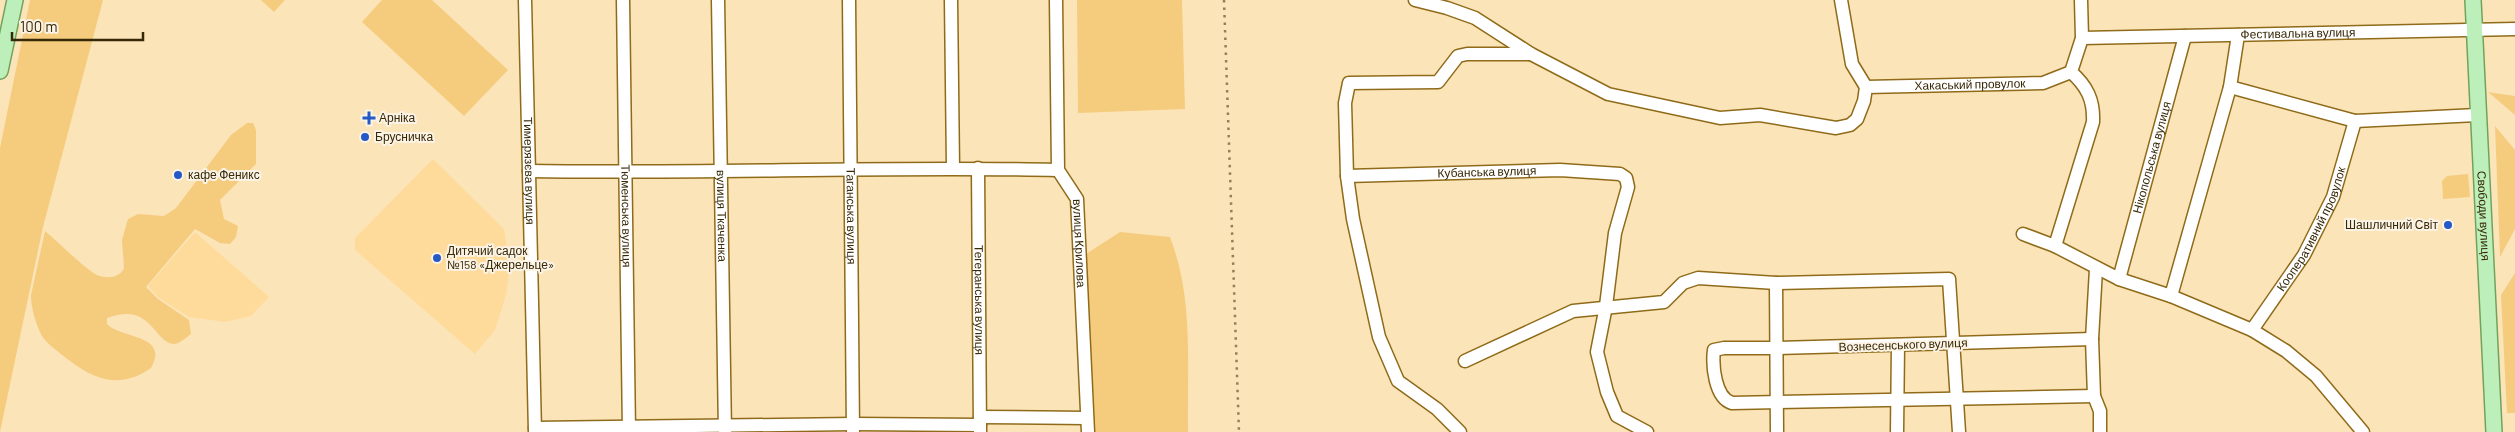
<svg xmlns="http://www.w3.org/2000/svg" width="2515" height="432" viewBox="0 0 2515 432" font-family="Barlow,sans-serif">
	<rect width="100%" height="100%" fill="#fce4b9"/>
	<path fill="#fedb9a" d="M433,159l71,70 6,38 -4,28 -11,35 -20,24 -120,-104v-12z
		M195,232l74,65 -18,19 -26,6 -36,-5 -30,-19 -11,-12z"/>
	<path fill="#f5cc7d" d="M30,0h73l-60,227 -43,205v-284z
		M261,0h24l-11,12z
		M382,0h50l76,70 -44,46 -102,-94z
		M1077,0h105l3,109 -107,4z
		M2488,92l27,4v19z
		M247,123h6l3,7v34l-36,36 4,19 14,7 -2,11 -6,7 -10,-1 -25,-14 -49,58 12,12 31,21 2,14c-4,3 -11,9 -16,10 -22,0 -22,-43 -68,-26v6c14,15 63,10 44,44 -34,24 -62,9 -90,-14 -7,-6 -17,-12 -21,-22 -5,-11 -9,-25 -9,-37l14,-64c12,10 39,37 52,44 9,4 23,3 27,-7l-2,-28 6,-21 10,-5 26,2 12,-8 55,-73z
		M2495,126l20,24v79l-15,28z
		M2468,174l2,23 -27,2 -1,-18 5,-5z
		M1120,232l50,5c24,61 17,130 18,195h-96l-6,-178z
		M2515,273v140h-8l-6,-118z"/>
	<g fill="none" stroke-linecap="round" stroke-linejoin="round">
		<g stroke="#8f6b19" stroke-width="15">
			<g id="minor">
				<path id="s1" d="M525,0l10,432"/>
				<path id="s2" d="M623,0l6,432"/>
				<path id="s3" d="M718,0l7,432"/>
				<path id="s4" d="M849,0l4,432"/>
				<path d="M951,0l2,168"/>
				<path id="s5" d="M1056,0l2,170 19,29 11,233"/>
				<path d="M1415,0l32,8 28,10 56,36 77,40 112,24 40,-3 76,13 14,-3 7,-6 7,-18 2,-14 -14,-23 -11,-64"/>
				<path id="s6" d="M2082,38l433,-9"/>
				<path id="s7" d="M1866,87l177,-4 28,-11"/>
				<path d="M2230,87l125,34 122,-6"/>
				<path id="s8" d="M978,168l2,264"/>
				<path d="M529,171c177,3 353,-5 529,-1"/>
				<path id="s9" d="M1347,176l213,-6 60,4 6,4 2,9 -13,46 -9,73 -9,46 10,40 10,24 30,16"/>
				<path d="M2023,234l32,12 64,33 52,17 81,34 34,21 30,25 47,56"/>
				<path d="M2055,246l38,-124c1,-22 -6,-36 -22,-50l11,-34 -1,-38"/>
				<path d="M2096,269l-4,70 2,57 6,15v21"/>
				<path id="s10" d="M2119,279l66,-243"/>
				<path d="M1776,283l1,149"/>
				<path d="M2171,296l59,-209 8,-52"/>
				<path id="s11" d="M2252,330l52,-75 29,-58 22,-76"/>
				<path d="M2092,339l-316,9h-52l-10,2c-2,16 1,48 18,53l362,-7"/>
				<path d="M1465,361l108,-50 91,-9 19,-19 15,-5 78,5 173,-4 10,153"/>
				<path d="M980,417l107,1"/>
				<path d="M535,428l318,-4 127,1"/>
				<path d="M1460,432l-23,-23 -39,-28 -19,-44 -26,-118 -6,-43 -2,-73 4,-20 89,-1 20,-26 9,-2h64"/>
				<path d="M1897,432l1,-87"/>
			</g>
		</g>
		<g stroke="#72a35d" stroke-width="18">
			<g id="major">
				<path id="s12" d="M2473,0l21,432"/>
				<path d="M0,71l15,-71"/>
			</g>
		</g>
		<use href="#minor" stroke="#fff" stroke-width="12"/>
		<use href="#major" stroke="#bdefba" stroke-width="15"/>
		<path stroke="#927f59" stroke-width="2.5" stroke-dasharray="2.5 5" stroke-linecap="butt" d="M1224,0l15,432"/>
	</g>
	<g fill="#2559c6" stroke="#fbf3e5" stroke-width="2">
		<path d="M366.5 110.5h5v5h5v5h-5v5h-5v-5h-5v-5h5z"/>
		<circle cx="365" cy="137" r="5"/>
		<circle cx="178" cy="175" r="5"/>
		<circle cx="2448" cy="225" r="5"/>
		<circle cx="437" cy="258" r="5"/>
	</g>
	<g text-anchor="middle" stroke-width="4" stroke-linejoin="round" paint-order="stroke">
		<g font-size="12" fill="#372807" stroke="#fbf3e5">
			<text dy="4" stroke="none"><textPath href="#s6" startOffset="216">Фестивальна вулиця</textPath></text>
			<text dy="4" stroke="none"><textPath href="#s7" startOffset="104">Хакаський провулок</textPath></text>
			<text dy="4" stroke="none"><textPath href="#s10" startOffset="126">Нікопольська вулиця</textPath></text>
			<text dy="4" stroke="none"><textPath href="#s1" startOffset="171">Тимерязєва вулиця</textPath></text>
			<text dy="4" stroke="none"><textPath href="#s9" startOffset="140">Кубанська вулиця</textPath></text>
			<text dy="4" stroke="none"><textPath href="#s2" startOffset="216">Тюменська вулиця</textPath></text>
			<text dy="4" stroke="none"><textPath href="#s3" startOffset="216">вулиця Ткаченка</textPath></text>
			<text dy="4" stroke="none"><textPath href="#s4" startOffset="216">Таганська вулиця</textPath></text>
			<text dy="4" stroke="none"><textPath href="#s12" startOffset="216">Свободи вулиця</textPath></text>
			<text dy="4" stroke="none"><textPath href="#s11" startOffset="118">Кооперативний провулок</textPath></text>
			<text dy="4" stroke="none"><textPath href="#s5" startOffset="249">вулиця Крилова</textPath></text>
			<text dy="4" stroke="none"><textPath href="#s8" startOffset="132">Тегеранська вулиця</textPath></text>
			<text transform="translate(1903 345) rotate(-2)" y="4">Вознесенського вулиця</text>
		</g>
		<g font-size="12" fill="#372807" stroke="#fbf3e5" text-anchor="start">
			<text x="379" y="122">Арніка</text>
			<text x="375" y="141">Брусничка</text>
			<text x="188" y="179">кафе Феникс</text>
			<text x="2438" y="229" text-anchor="end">Шашличний Світ</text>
			<text x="447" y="255">Дитячий садок<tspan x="447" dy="14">№158 «Джерельце»</tspan></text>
		</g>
	</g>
	<path d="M12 32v8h131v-8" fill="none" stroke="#372807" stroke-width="2.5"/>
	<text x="20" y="32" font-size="15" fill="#372807" stroke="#fbf3e5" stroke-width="4" paint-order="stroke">100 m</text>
</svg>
